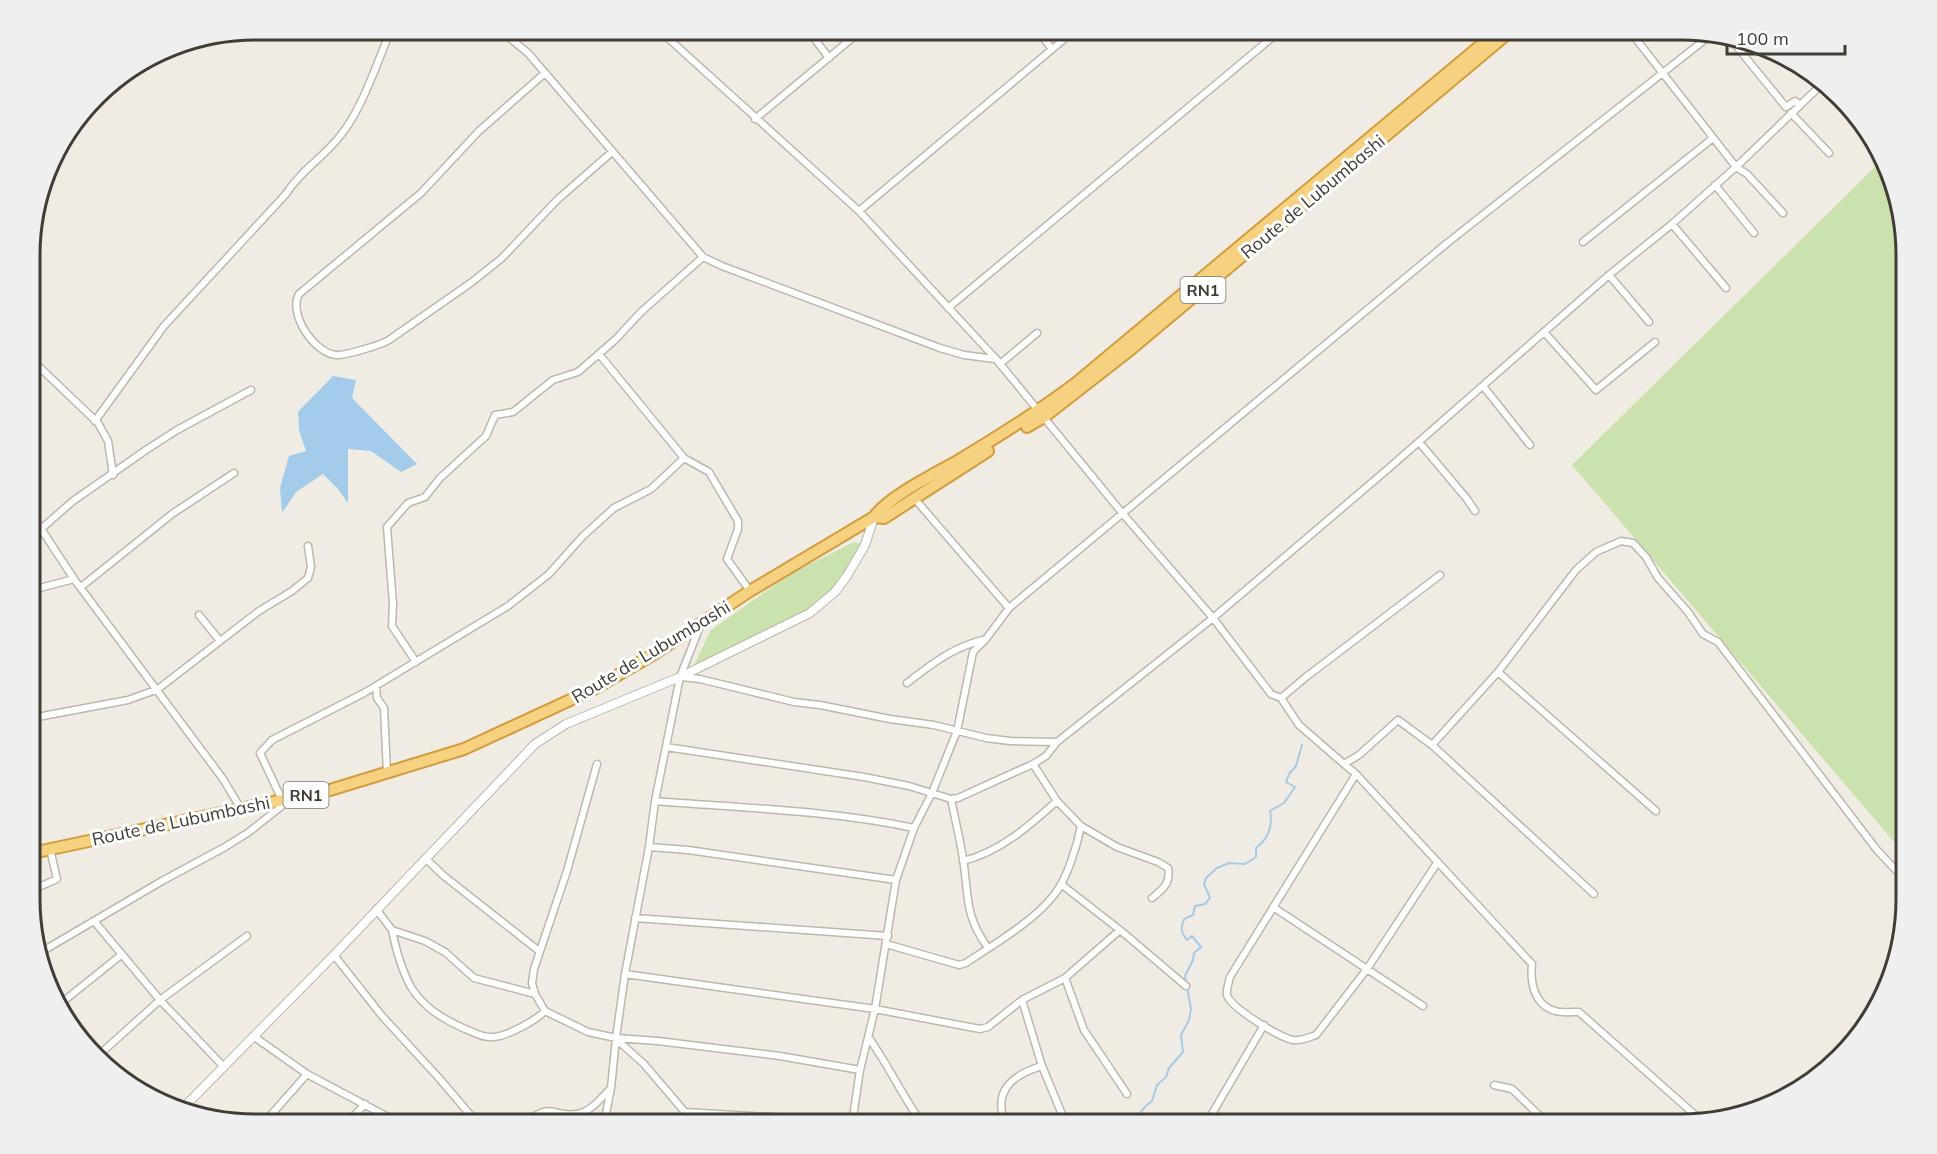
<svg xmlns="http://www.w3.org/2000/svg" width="1937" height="1154" viewBox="0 0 1937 1154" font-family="Mulish,sans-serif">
	<rect width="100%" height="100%" fill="#f0ece3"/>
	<path fill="#cae2ae" d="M1883,159l12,24 11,57 1,617 -335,-392z
		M854,542l7,2 -17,35 -36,34 -115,54 18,-37 81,-57z"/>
	<path fill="#a2ccea" d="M333,376l23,4 -4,18 65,66 -16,8 -30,-21 -23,-2v54l-10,-14 -15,-15 -27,18 -14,21 -2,-25 9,-32 17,-5 -7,-21 -1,-18z"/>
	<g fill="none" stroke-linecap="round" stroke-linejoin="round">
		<path stroke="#a2ccea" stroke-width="2" d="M1139,1124c-2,-11 5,-17 13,-23l5,-16 9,-8 3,-9 14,-16 -2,-17 8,-15 2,-11 -6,-33 8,-16 1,-7 7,-6 -9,-11 -5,4c-6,-8 -7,-11 -3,-21l9,-4 2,-9 10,-2 5,-6 -6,-14 2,-6 11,-10 12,-5 16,1 11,-7v-9c13,-10 17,-22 14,-37l14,-8 11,-16 -9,-5 3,-8 7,-8 6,-21"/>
		<g stroke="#beb7aa" stroke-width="9">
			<path id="minor" d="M500,30l28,23 175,204 19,9 218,82 24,7 31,4
				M659,30l200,181 137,148 127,155 90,104 58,76 10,4 18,27 45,39 15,-9 39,-35 34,25 66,-73 78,-102 20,-18 25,-11 12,2 13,14 12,21 30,34 15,22 15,8 159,208 30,32
				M808,30l21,28
				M1037,30l15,19
				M1728,36l58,71 9,-6 4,3
				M545,73l-66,58 -58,62 -122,101c-11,20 15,59 37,61 8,1 45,-10 53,-15l83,-58 30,-24 55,-58 55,-48
				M1791,113l38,40
				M755,119l107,-89
				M1715,185l39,48
				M859,211l216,-181
				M1783,213l-36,-39 -11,-7 85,-82
				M1672,224l54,64
				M1583,242l130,-104
				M1609,275l40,47
				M948,308l333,-278
				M1544,332l52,58 59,-48
				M599,354l85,104
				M32,360l66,63 10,18 5,34
				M1000,364l37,-31
				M1483,386l47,59
				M95,421l69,-95 122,-132c14,-23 38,-37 54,-58 22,-26 37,-74 51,-106
				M1419,442l48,57 8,12
				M914,498l95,110
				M32,515l42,64 149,200 18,30
				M41,529l32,-28 73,-51 31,-20 74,-40
				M81,587l91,-73 62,-41
				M32,590l42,-11
				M199,615l21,26
				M416,662l-24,-36 1,-22 -6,-77 21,-24 17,-6 15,-19 46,-42 9,-21 18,-3 40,-32 25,-8 38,-33 25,-27 62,-55
				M1498,672l158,139
				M681,677l19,2 94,23 26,3 70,14 44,6 52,13 24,3 47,1
				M907,683c26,-20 46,-36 79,-44
				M376,686l1,12 7,10 3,64
				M1281,698l25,-21 134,-102
				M32,718l96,-18 30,-11 101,-78 33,-20 16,-13 3,-11 -3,-21
				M1432,745l162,149
				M666,747l198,30 45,9 42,13 7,-1 75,-34 13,-8 11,-14 156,-124 176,-150 220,-193 63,-51 64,-57 -107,-137
				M597,764l-30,107 -33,98 -2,14 3,11 10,17 43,21 28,6 42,3 122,15 80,14
				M1344,764l12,10 176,190c-2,18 2,41 23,47 6,2 16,1 24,1l124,110
				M1356,774l-126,203c-1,5 -4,13 -3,18 4,13 52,42 66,45 9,1 14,-2 23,-5l51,-66 70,-106
				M951,799c4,20 9,40 12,60 6,37 1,56 25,89
				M282,800l-22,-47 12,-13 92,-47 144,-87 41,-32 34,-38 31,-28 37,-19 33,-31 25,14 29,49v8l-11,30 23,32
				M655,801c86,7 174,9 259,27
				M1081,826l36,21 41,15 10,6c3,15 -5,21 -16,30
				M649,847l39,3 208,30
				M425,858l19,18 95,75
				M963,861c37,-9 66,-35 94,-60l-24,-37
				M1061,884l59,46 66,56
				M32,890l25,-11 -7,-30
				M1273,907l150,99
				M376,909l16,21 33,11 20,11 29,26 61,16
				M635,918l253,18
				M94,921l66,79 63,66
				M392,930c4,20 9,39 19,57 13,21 32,32 54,42 9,3 17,9 27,8 14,0 43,-16 53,-26
				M886,944l73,21 7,-2c28,-19 67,-41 88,-68 13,-16 23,-49 27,-69l-24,-25
				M41,952l121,-71 63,-34 24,-15 39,-31
				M334,955l48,61 56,61 35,41v6
				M625,974l250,35 105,20 8,-2 34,-27 43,-22 55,-48
				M1065,978l19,52 43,64
				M1022,1000l20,66 24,58
				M60,1004l61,-49
				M253,1036l54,38 94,50
				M869,1038c19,27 33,57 52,84
				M616,1039l28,25 51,60
				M100,1054l60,-54 87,-64
				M1494,1085l18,4 36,35
				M685,1112l167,10 62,-2 8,4
				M1386,1118l5,6
				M263,1124l44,-50
				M346,1124l19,-20
				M525,1124c25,-24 28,-6 52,-10 14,-2 25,-17 34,-26
				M604,1124l7,-36 5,-50 9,-64 24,-127 6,-46 25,-124 21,-53
				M852,1124l8,-54 15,-61 21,-129 18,-52 18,-35 25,-62 16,-79 13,-13 23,-31 437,-364 266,-210
				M1006,1124c-15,-33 8,-50 36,-58
				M1206,1124l58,-99"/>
		</g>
		<g stroke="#beb7aa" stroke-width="10">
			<path id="tertiary" d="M181,1110l153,-155 201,-211 31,-20 114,-47 130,-64 25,-21 12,-16 18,-31 9,-28"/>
		</g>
		<g stroke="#d29c3c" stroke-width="14">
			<path id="trunk" d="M1027,427l17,-10 86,-67 382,-320
				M874,517l10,1 104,-67
				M32,853l298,-63 134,-41 130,-60 60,-35 96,-63 124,-74c15,-21 61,-43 85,-57 40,-24 79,-48 117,-77l423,-353"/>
		</g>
		<use href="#minor" stroke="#fff" stroke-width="6"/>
		<use href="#tertiary" stroke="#fff" stroke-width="8"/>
		<use href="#trunk" stroke="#f6d280" stroke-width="10"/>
	</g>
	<g text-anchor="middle" stroke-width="6" stroke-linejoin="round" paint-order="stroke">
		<g fill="#fff" stroke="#7b7671" stroke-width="1.5">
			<rect x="1180.5" y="277" width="45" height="26" rx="4.5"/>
			<rect x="283.5" y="782" width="45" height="26" rx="4.5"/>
		</g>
		<g font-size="16" font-weight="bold" fill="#423c34">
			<text x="1203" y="296">RN1</text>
			<text x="306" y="801">RN1</text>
		</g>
		<g font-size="18" fill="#423c34" stroke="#fff">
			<text transform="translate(1313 197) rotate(-40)" y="6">Route de Lubumbashi</text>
			<text transform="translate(651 652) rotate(-31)" y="6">Route de Lubumbashi</text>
			<text transform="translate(181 821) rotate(-12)" y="6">Route de Lubumbashi</text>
		</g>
	</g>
	<path d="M0 0H1937V1154H0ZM255 40H1681A215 215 0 0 1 1896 255V899A215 215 0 0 1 1681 1114H255A215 215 0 0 1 40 899V255A215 215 0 0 1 255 40Z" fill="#f0efef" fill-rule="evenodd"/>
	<path fill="none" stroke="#423c34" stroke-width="3" d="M255 40H1681A215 215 0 0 1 1896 255V899A215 215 0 0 1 1681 1114H255A215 215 0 0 1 40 899V255A215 215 0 0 1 255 40Z"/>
	<path d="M1727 45v9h118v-9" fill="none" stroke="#423c34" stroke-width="3"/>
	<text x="1736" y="45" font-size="18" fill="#423c34" stroke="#ffffff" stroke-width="4.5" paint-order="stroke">100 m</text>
</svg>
